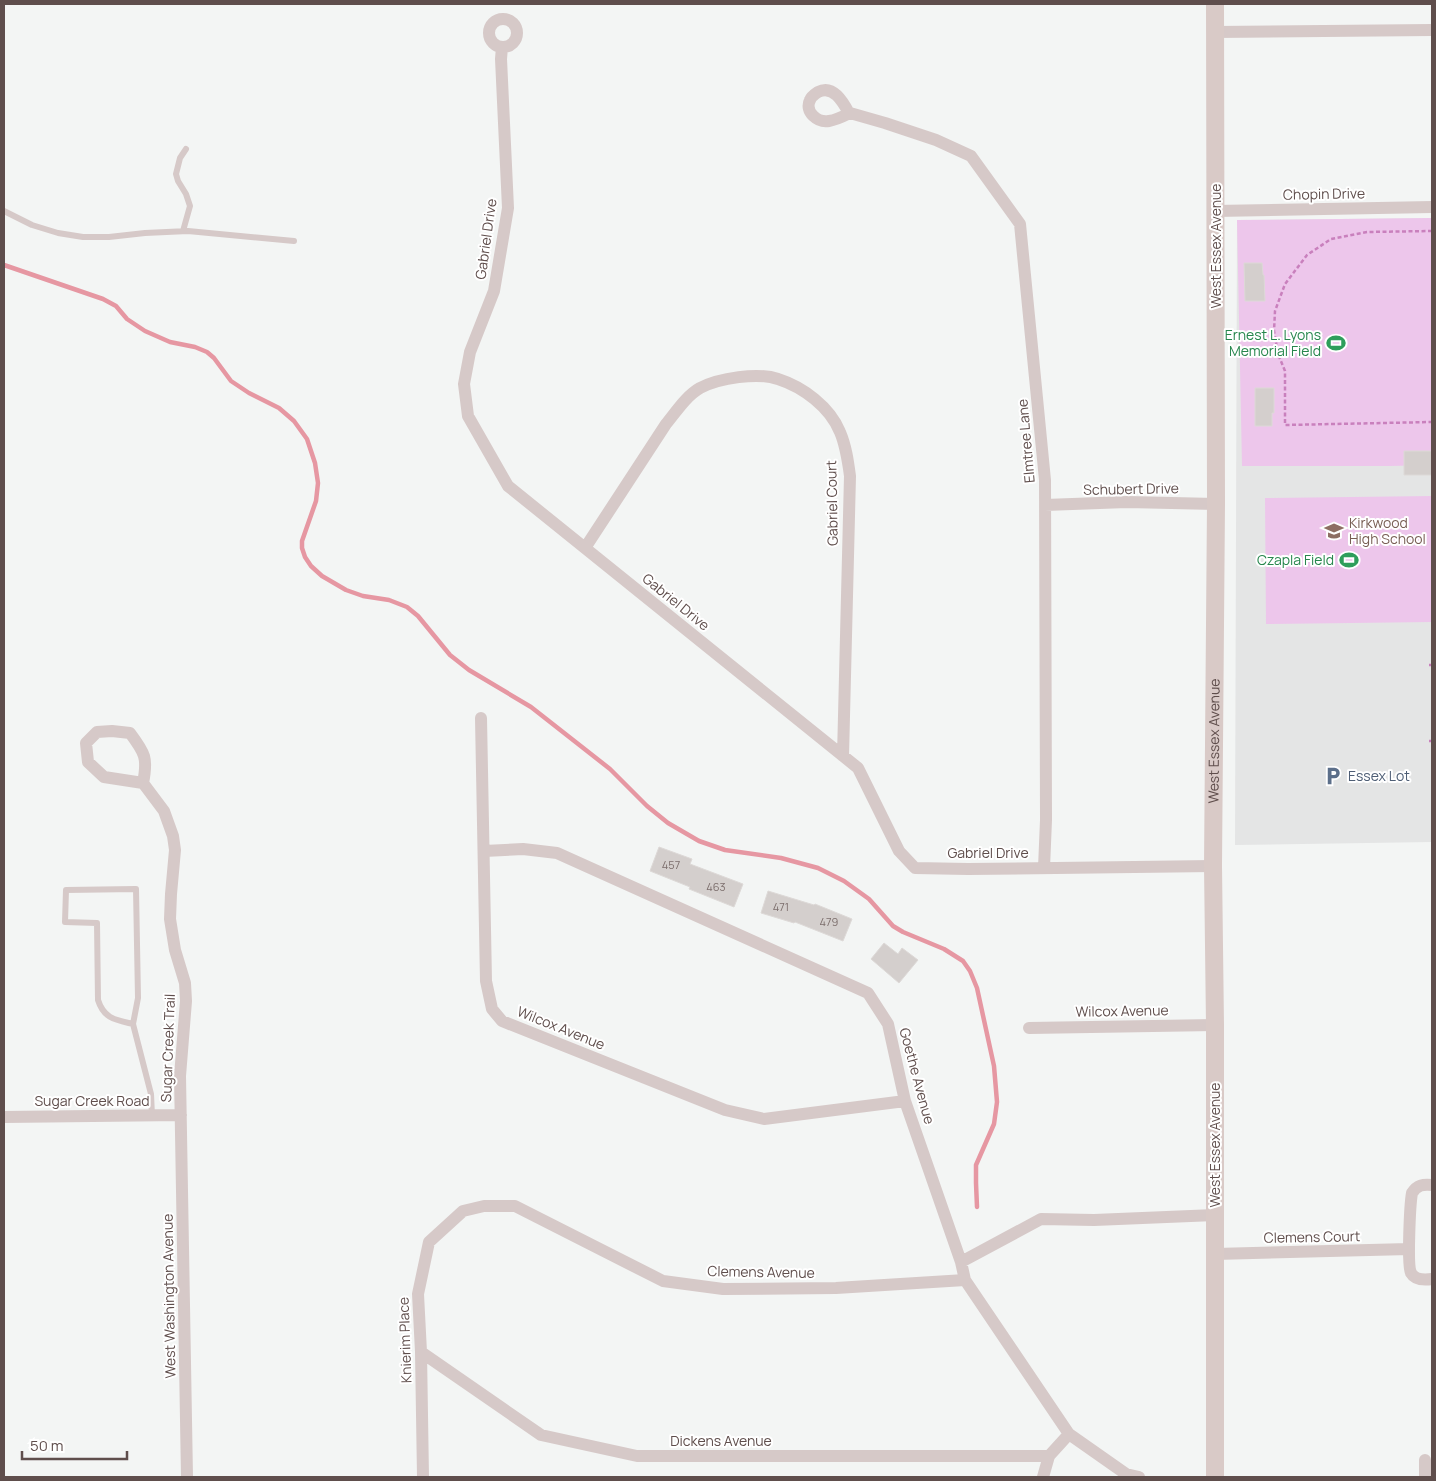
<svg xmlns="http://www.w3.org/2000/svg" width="1436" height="1481" viewBox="0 0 1436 1481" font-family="Manrope,sans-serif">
	<rect width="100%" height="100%" fill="#f3f5f4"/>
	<path fill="#e4e5e5" d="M1432,218v624l-197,3 2,-625z"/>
	<path fill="#edc6eb" d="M1432,218v247l-42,1h-148l-5,-246z
		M1432,496v126l-166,2 -1,-126z"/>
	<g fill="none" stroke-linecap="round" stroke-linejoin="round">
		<path stroke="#e697a2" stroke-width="4.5" d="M4,265l99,34 13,7 11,13 18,12 25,11 25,5 12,5 7,6 17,23 18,12 30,15 15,13 13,18 8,24 3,20 -2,18 -14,40v7l3,9 6,9 11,10 24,14 17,6 26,4 18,7 11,9 32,39 19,15 62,37 79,62 37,37 21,17 31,18 26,9 56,8 37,10 26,13 25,18 24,27 10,6 41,17 19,12 7,10 7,17 17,78 3,36 -3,22 -18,41v18l1,24"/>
	</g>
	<path fill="#d4cfcd" stroke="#ddd9d7" d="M1244,263h18l1,12h1l1,26h-20z
		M1255,388h19v25h-2v13h-17z
		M1404,451h28v24h-28z
		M659,847l33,12 -2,5 53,20 -9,23 -45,-18 1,-2 -40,-16z
		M768,891l46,14 1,-1 37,15 -9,22 -48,-19 -1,1 -33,-10z
		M884,943l14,11 4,-6 16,12 -19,23 -28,-24z"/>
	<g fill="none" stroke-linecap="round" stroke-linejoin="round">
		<path stroke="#c980bd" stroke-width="2.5" stroke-dasharray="4 2.5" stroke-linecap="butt" d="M1432,231l-65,1 -36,7 -24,16 -22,29 -10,27 -1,20 4,23 7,17v54l147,-3
			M1429,665h3
			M1429,741h3"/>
		<path stroke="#d6c9c8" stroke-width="6" d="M4,211l28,14 26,8 25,4h26l36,-4 43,-2 106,10
			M183,231l7,-25 -4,-12 -8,-13 -2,-7 4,-16 6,-9
			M133,1024c-17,-4 -29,-5 -35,-24l-1,-77 -32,-1 1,-32 70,-1 2,109 -5,26 18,70 1,22"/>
		<path stroke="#d6c9c8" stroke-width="12" d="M489 33a14 14 0 1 1 28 0a14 14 0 1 1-28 0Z
			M1215,32l217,-2
			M502,47l-1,12 7,149 -14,83 -24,61 -6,32 4,32 40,70 350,282 41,83 16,17 53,1 245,-3
			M850,113c-6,3 -14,7 -21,8 -11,2 -25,-9 -19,-21 1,-3 5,-6 8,-8 15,-8 25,10 31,21h1l35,10 51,17 35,16 49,68 25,256 1,340 -2,48
			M1215,211l217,-4
			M1045,505l82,-3 89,2
			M585,548l81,-124c10,-12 20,-28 34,-36 19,-10 58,-16 78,-9 25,8 52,28 62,53 6,14 8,29 10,44l-7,280
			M481,718l5,263 6,28 10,12 223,89 39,9 141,-18
			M112,731l18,2c15,20 18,25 13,50l-39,-6 -16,-15 -2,-19 11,-11z
			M143,783l21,28 9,25 2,14 -4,44 -1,25 5,31 10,33 1,18 -6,75 7,401
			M484,851l39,-2 34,4 311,140 20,31 17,77 56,161 4,18 104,154 57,40 13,3
			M1029,1028l186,-3
			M4,1117l177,-2
			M1432,1185c-9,-1 -15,0 -20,8 -2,11 -5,72 -1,80 4,7 14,7 21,6
			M1215,1254l194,-5
			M961,1262l80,-43 53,1 121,-5
			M421,1352l120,83 96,21h412
			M423,1477l-2,-125 -3,-58 11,-52 34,-31 21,-5h31l148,75 60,8 113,-1 129,-8
			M1043,1477l6,-21 20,-22
			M1425,1477v-17"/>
		<path stroke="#d9cac7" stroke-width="18" id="s1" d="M1215,1477v-452l-2,-159 3,-362 -1,-500"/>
	</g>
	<defs>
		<g id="stadium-bare" transform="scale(1.5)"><path d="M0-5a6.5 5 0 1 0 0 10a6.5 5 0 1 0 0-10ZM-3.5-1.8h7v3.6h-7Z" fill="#2e9e5b" stroke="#fff" stroke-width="2.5" paint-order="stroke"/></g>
		<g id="school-bare" transform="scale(1.5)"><path d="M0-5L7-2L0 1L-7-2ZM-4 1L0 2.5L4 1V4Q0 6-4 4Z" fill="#8d6e63" stroke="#fff" stroke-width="2.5" paint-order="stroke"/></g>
		<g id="parking-bare" transform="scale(1.5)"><path d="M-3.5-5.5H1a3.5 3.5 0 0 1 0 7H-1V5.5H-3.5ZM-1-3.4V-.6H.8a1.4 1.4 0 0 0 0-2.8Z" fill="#5c6f8a" stroke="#fff" stroke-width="2.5" paint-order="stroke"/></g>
	</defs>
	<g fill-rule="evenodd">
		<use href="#stadium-bare" x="1336" y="343"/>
		<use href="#school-bare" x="1334" y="531"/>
		<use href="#stadium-bare" x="1349" y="560"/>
		<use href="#parking-bare" x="1333" y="776"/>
	</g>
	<g text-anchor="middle" stroke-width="4" stroke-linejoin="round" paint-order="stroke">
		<g font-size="11" fill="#7c6e6c">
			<text x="671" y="869">457</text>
			<text x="716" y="891">463</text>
			<text x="781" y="911">471</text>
			<text x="829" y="926">479</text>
		</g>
		<g font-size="14" fill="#5f4e4c" stroke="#fff">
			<text transform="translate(1324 194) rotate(-1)" y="5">Chopin Drive</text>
			<text transform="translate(486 239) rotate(-82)" y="5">Gabriel Drive</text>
			<text transform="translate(1216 246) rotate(-90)" y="5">West Essex Avenue</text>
			<text transform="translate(1026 441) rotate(-95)" y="5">Elmtree Lane</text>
			<text transform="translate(1131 489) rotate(-1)" y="5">Schubert Drive</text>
			<text transform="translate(832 503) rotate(-91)" y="5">Gabriel Court</text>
			<text transform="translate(676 602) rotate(39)" y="5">Gabriel Drive</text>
			<text dy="5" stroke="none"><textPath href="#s1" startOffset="736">West Essex Avenue</textPath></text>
			<text x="988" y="858">Gabriel Drive</text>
			<text transform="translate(1122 1011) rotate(-1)" y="5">Wilcox Avenue</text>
			<text transform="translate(561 1028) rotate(22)" y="5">Wilcox Avenue</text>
			<text transform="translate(168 1048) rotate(-88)" y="5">Sugar Creek Trail</text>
			<text transform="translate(917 1076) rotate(75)" y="5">Goethe Avenue</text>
			<text x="92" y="1106">Sugar Creek Road</text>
			<text transform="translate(1215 1145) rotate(-90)" y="5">West Essex Avenue</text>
			<text transform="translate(1312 1237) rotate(-1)" y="5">Clemens Court</text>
			<text transform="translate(761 1272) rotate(1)" y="5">Clemens Avenue</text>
			<text transform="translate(169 1296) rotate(-91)" y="5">West Washington Avenue</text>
			<text transform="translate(405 1340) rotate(-92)" y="5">Knierim Place</text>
			<text x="721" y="1446">Dickens Avenue</text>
		</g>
		<g font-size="14" fill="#27864d" stroke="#fff" text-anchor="end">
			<text x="1321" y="340">Ernest L. Lyons<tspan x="1321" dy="16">Memorial Field</tspan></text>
			<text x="1334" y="565">Czapla Field</text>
		</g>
		<g font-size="14" fill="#785e54" stroke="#fff" text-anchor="start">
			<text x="1349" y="528">Kirkwood<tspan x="1349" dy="16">High School</tspan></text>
		</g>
		<g font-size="14" fill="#4e5e75" stroke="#fff" text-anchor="start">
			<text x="1348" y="781">Essex Lot</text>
		</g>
	</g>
	<rect width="1436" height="1481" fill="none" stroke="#5f4e4c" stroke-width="10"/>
	<path d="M22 1451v8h105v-8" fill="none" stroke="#5f4e4c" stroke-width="2.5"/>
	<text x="30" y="1451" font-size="15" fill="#5f4e4c" stroke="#ffffff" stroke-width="4" paint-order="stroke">50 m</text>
</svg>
